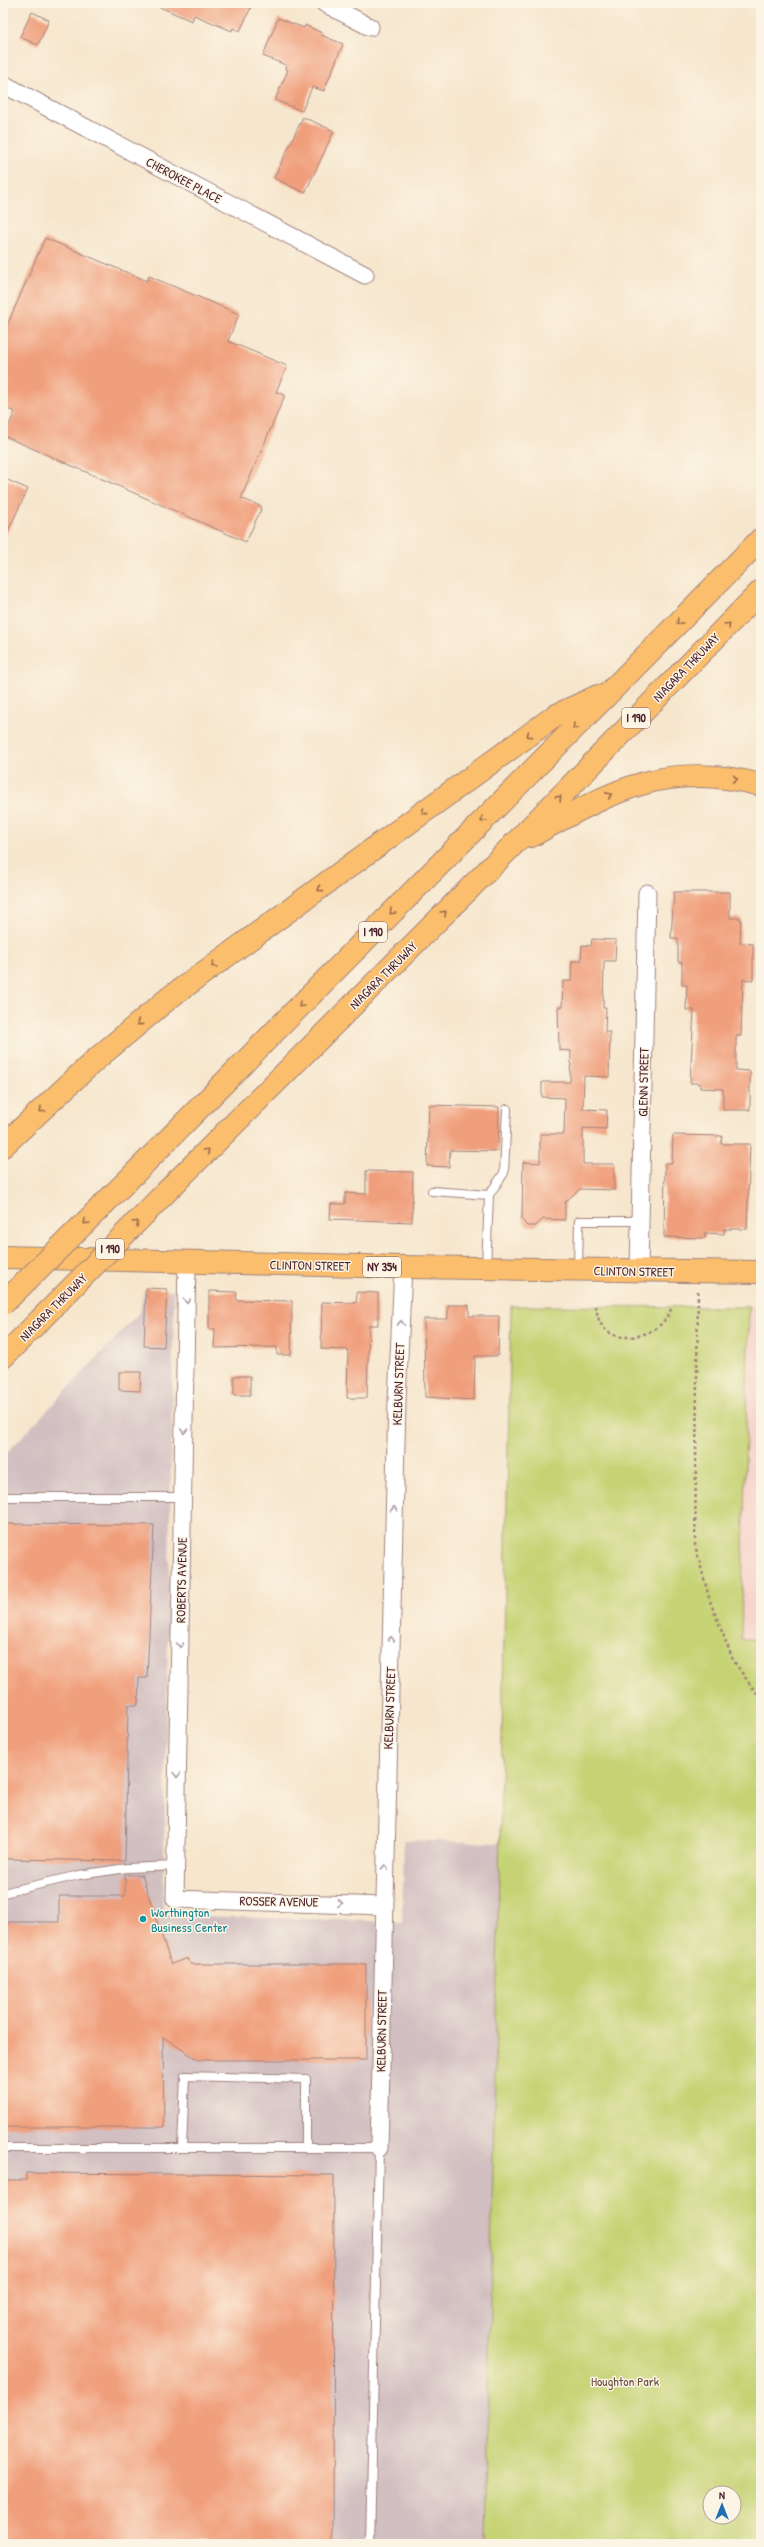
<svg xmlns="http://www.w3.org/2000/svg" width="764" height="2547" viewBox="0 0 764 2547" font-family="'Patrick Hand',sans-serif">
	<rect width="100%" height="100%" fill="#fcf5e5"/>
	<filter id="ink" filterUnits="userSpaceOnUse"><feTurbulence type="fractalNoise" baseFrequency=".025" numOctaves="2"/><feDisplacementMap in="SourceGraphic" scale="8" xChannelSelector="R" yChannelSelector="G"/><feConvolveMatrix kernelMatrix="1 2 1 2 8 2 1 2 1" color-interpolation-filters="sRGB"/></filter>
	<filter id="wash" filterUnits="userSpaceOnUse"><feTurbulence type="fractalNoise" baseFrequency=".012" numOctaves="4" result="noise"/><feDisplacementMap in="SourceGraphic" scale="16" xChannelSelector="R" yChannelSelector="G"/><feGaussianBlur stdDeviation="0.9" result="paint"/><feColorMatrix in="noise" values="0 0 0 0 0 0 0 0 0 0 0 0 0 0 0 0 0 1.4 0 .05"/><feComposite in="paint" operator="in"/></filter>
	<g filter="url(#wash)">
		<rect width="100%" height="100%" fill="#f6e6cd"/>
		<path fill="#f7d1c9" d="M749,1307h12v332h-20z"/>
		<path fill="#d2bfc1" d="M144,1290l30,1 -11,624 239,7 2,-82 96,3 -15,701h-482v-1087l137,-145z"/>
		<path fill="#c6d375" stroke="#887950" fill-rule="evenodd" d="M511,1306l238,1 -8,332h20v905h-276zM710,2493h24v24h-24z"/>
		<g id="blocks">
			<path fill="#f09f7c" d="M150,3h103l-13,28 -7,-3 -1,3 -38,-16 -2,6z
				M32,12l17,8 -11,25 -18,-8z
				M278,18l26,10 1,-3 17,8 -1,2 22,9 -19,47 -12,-4 -10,24 -27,-11 13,-30 -3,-1 1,-4 -23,-9z
				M303,117l31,14 -29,62 -31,-15z
				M45,238l102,43 2,-5 90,38 -11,27 59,25 -11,26 9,3 -44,103 21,9 -16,35 -242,-106 11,-24 -12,-5v-72z
				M3,478l25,11 -25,52z
				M674,892h56v26h11l-1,25 13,1v36l-10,-1 -2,57h-5v34l14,1v39h-27v-21l-23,-1v-5h-10l4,-73h-8l1,-25h-5v-23h-4v-24h-7z
				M592,939l24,1 -1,21h-11l-1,47h3l-1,24h5l-1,45 -25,-1 -1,33 24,1 -1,19 -23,-1v36h31v26l-34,-1 -15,13v18l-22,-1 -7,7h-9l-5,-6 1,-58 17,1v-29h24l1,-36 -23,-1v-15h28l1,-31 -12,-1 -1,-43h4l1,-26h8l1,-20h9l1,-16 9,1z
				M429,1105l70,2 -1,44 -48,-1 -1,17 -22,-1z
				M673,1135l49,1 -1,8h29l-3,85h-23v5l-19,-1v5l-41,-1 1,-74h7z
				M366,1171l47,1 -1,50 -82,-3 1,-15h14v-11l21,1z
				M146,1288l21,1 -3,58 -20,-1z
				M209,1291l28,1 -1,8 56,1 -1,54h-14v-8l-63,1 1,-19h-6z
				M357,1292l21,1v32h-9l-2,73h-20l1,-48 -27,-1 1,-47 34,1z
				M448,1305h21v11h30l-1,40h-23l-1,44 -49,-3 -1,-78h24z
				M119,1372h22l-1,19 -21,-1z
				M234,1376h16v19h-16z
				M3,1524l151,1 -7,153h-8l-1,27h-10l-3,156 -122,-2z
				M125,1875h17l29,89 17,-6 2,6h176v96h-168l-35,-23 1,90h-161v-181h5v-24h51v-26h66z
				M26,2173l308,2 -1,369h-330v-364h23z"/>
		</g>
	</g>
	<g filter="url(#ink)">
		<use href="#blocks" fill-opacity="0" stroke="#a0827c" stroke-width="1"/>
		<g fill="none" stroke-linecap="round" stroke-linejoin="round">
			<g stroke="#a0827c" stroke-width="10">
				<path id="lane" d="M432,1191l57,4 -3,73
					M489,1195l15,-22 3,-64
					M578,1269l1,-48h60
					M3,1497h180
					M3,1893l76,-18 48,-7 48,-2
					M3,2148h376l-9,396
					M182,2148l3,-72 121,3v69"/>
			</g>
			<g stroke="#a0827c" stroke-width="19">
				<path id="street" d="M324,3l46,24
					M3,84l362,191
					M187,1262l-12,637 209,7
					M639,1271l8,-378
					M379,2148l18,-747 6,-134"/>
			</g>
			<g stroke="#a0827c" stroke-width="24">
				<path id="primary" d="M3,1257l400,10 358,5"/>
			</g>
			<g stroke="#a0827c" stroke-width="24">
				<path id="highway" d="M531,836c82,-45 133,-76 230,-51
					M3,1146l91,-85 75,-63 386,-282 43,-20
					M134,1174l627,-635
					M179,1179l333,-333 249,-255
					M3,1357l37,-37"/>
			</g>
			<path stroke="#a0827c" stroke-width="2.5" stroke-dasharray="3 3" stroke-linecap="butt" d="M698,1291l-3,254 15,56 23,59 28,40
				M595,1306c2,6 3,13 6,18 12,22 50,13 63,-3 3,-4 6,-9 8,-14"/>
			<use href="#lane" stroke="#fff" stroke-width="8"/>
			<use href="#street" stroke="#fff" stroke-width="17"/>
			<use href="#primary" stroke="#fabe6d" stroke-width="22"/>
			<use href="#highway" stroke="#fabe6d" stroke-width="22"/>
			<g stroke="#a0827c" stroke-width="24" stroke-linecap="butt">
				<path id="highway-bridge" d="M3,1304l131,-130
					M40,1320l139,-141"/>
			</g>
			<use href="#highway-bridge" stroke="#fabe6d" stroke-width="22"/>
		</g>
		<defs><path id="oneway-chevron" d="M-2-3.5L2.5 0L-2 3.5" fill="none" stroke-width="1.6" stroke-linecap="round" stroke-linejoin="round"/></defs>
		<g stroke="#996749">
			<use href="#oneway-chevron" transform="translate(679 622) rotate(135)"/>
			<use href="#oneway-chevron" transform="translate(728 625) rotate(-46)"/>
			<use href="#oneway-chevron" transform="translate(575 727) rotate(135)"/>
			<use href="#oneway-chevron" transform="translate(529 735) rotate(144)"/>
			<use href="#oneway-chevron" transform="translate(735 779) rotate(9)"/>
			<use href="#oneway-chevron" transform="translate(609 795) rotate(-25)"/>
			<use href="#oneway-chevron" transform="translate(559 798) rotate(-46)"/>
			<use href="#oneway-chevron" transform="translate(424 812) rotate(144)"/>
			<use href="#oneway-chevron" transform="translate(483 820) rotate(135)"/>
			<use href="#oneway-chevron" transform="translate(320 889) rotate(144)"/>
			<use href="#oneway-chevron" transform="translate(392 912) rotate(135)"/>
			<use href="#oneway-chevron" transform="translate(444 913) rotate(-45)"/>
			<use href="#oneway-chevron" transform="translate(214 965) rotate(145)"/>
			<use href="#oneway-chevron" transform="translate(301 1005) rotate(135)"/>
			<use href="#oneway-chevron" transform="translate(139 1023) rotate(140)"/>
			<use href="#oneway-chevron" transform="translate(42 1110) rotate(137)"/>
			<use href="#oneway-chevron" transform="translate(207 1151) rotate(-45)"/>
			<use href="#oneway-chevron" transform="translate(86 1222) rotate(135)"/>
			<use href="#oneway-chevron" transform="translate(136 1223) rotate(-45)"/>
		</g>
		<g stroke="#ae9aa0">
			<use href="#oneway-chevron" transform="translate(187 1301) rotate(91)"/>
			<use href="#oneway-chevron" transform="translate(401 1323) rotate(-88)"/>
			<use href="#oneway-chevron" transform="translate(184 1431) rotate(92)"/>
			<use href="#oneway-chevron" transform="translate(394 1509) rotate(-88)"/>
			<use href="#oneway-chevron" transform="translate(391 1639) rotate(-88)"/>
			<use href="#oneway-chevron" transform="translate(180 1645) rotate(91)"/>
			<use href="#oneway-chevron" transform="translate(177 1775) rotate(91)"/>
			<use href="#oneway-chevron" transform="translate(385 1867) rotate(-88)"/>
			<use href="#oneway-chevron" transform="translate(340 1903) rotate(4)"/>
		</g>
	</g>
	<circle fill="#0f9aa8" stroke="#fcf5e5" stroke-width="1.5" cx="143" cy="1919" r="4"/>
	<g text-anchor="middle" stroke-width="3" stroke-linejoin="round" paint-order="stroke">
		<g fill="#fcf5e5" stroke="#7f5f63" stroke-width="1">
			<rect x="622" y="708" width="28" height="20" rx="3"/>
			<rect x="359" y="922" width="28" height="20" rx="3"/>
			<rect x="96" y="1239" width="28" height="20" rx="3"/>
			<rect x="363" y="1257" width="38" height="20" rx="3"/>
		</g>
		<g font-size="12" font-weight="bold" fill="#4a1f2b">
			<text x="636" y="722">I 190</text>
			<text x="373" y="936">I 190</text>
			<text x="110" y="1253">I 190</text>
			<text x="382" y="1271">NY 354</text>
		</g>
		<g font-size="13" fill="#4a1f2b" stroke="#fcf5e5">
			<text transform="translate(184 180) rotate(28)" y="5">CHEROKEE PLACE</text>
			<text transform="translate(686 667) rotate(-46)" y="5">NIAGARA THRUWAY</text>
			<text transform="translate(383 975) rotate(-45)" y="5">NIAGARA THRUWAY</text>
			<text transform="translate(643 1082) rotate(-89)" y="5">GLENN STREET</text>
			<text transform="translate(310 1265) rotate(1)" y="5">CLINTON STREET</text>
			<text transform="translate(634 1271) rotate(1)" y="5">CLINTON STREET</text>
			<text transform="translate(53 1307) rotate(-45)" y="5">NIAGARA THRUWAY</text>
			<text transform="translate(398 1384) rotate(-88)" y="5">KELBURN STREET</text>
			<text transform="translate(181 1580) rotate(-89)" y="5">ROBERTS AVENUE</text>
			<text transform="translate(389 1708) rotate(-88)" y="5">KELBURN STREET</text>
			<text transform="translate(279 1901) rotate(1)" y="5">ROSSER AVENUE</text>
			<text transform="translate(381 2031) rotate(-89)" y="5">KELBURN STREET</text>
		</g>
		<g font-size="13" fill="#0d838f" stroke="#fcf5e5" text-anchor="start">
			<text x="151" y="1917">Worthington<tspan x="151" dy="15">Business Center</tspan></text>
		</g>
		<g font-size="13" fill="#694c3e" stroke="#fcf5e5">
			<text x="625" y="2386">Houghton Park</text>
		</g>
	</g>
	<rect width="764" height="2547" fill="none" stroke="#fcf5e5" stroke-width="16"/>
	<g transform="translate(722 2505)"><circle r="19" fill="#fcf5e5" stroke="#b59f9b"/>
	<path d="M0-3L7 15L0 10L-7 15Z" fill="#1f6fb2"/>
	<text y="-6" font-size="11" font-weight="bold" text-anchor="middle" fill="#4a1f2b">N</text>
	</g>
</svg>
